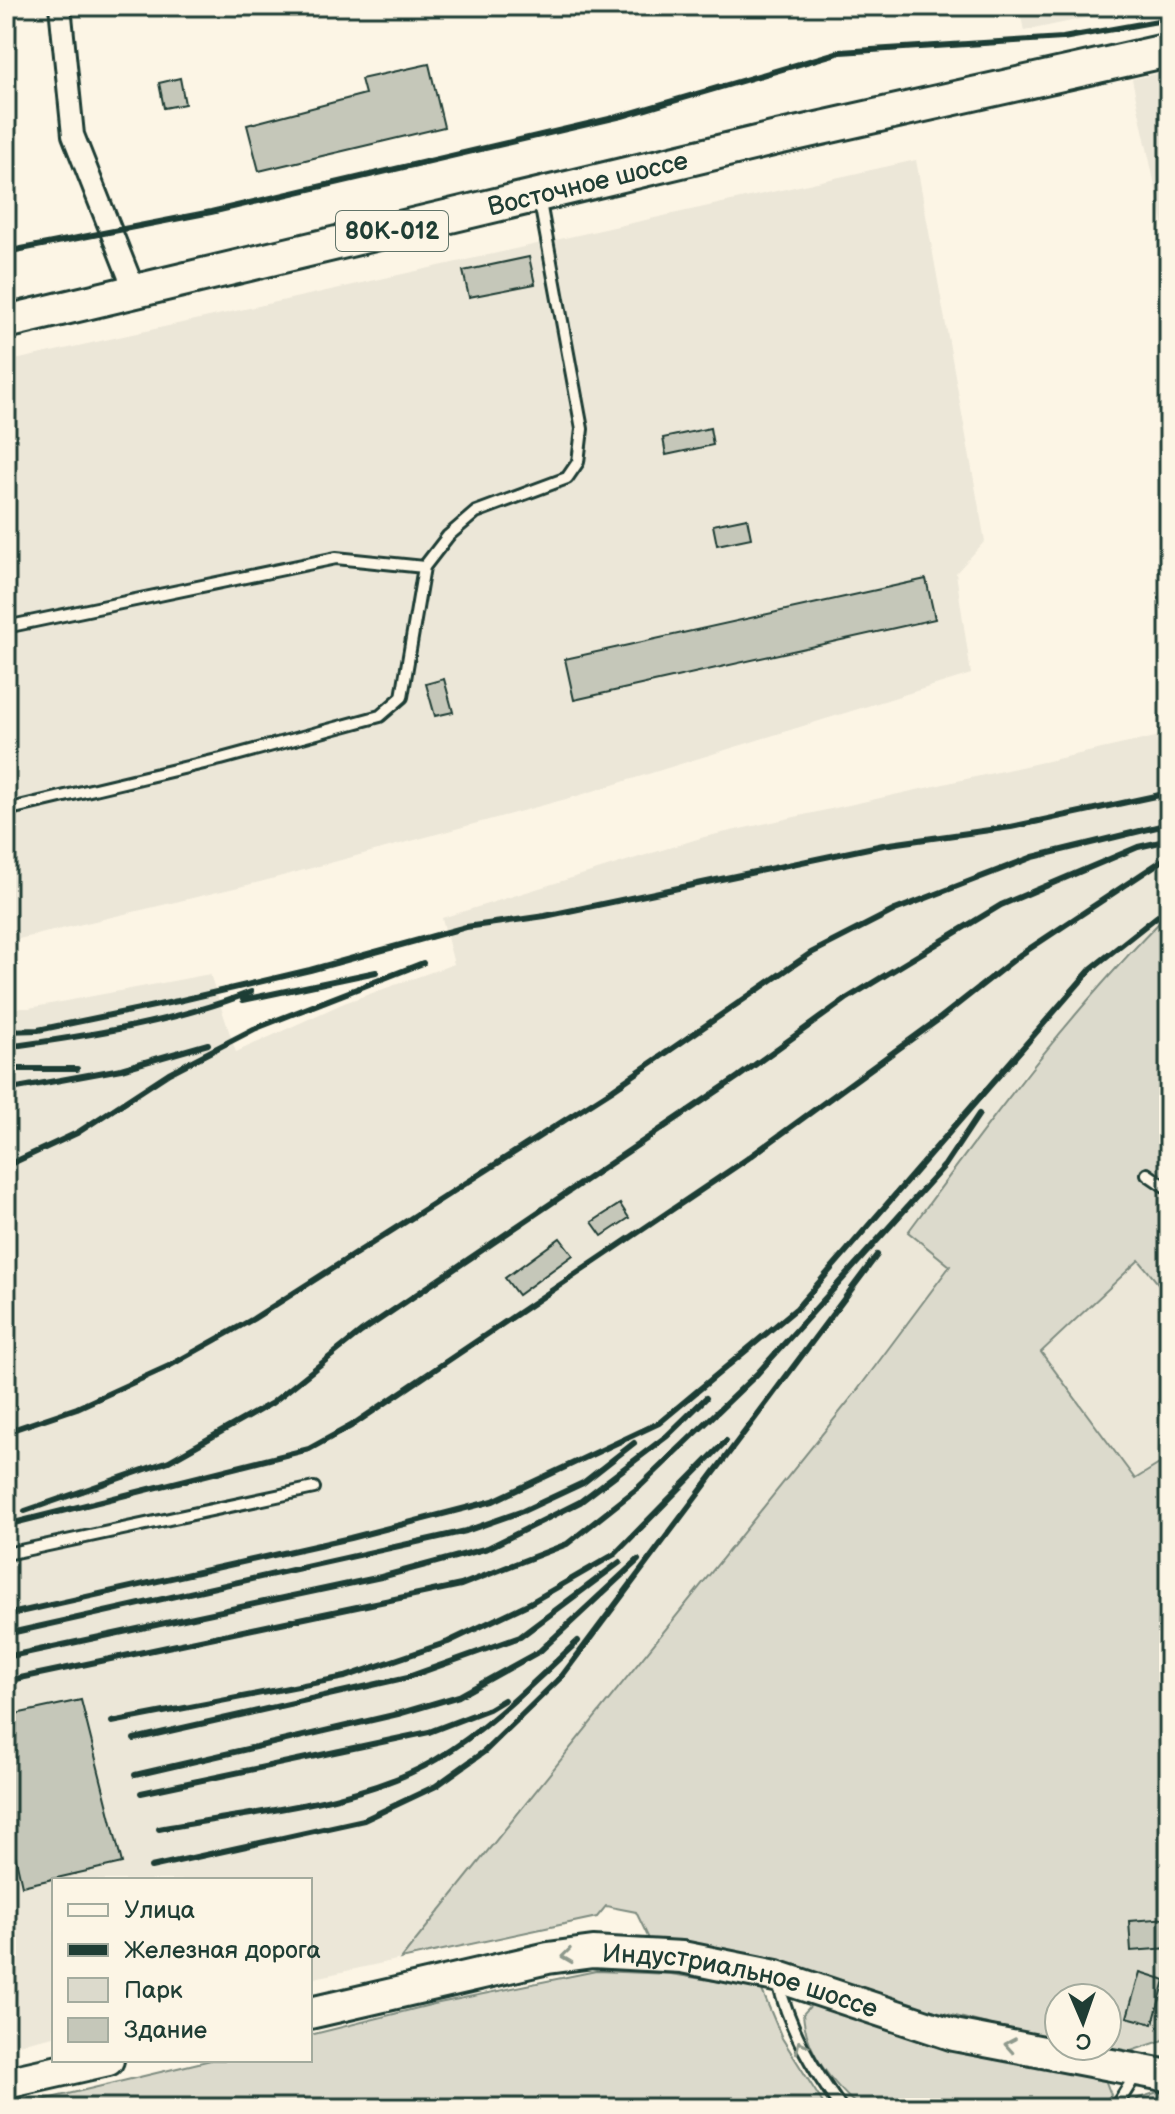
<svg xmlns="http://www.w3.org/2000/svg" width="1175" height="2114" viewBox="0 0 1175 2114" font-family="'Balsamiq Sans',sans-serif">
	<rect width="100%" height="100%" fill="#fcf5e5"/>
	<filter id="ink" filterUnits="userSpaceOnUse"><feTurbulence type="fractalNoise" baseFrequency=".0125" numOctaves="2"/><feDisplacementMap in="SourceGraphic" scale="16" xChannelSelector="R" yChannelSelector="G"/><feConvolveMatrix kernelMatrix="1 2 1 2 8 2 1 2 1" color-interpolation-filters="sRGB"/></filter>
	<g filter="url(#ink)">
		<path fill="#ece7d8" d="M1019,6h124l-119,25z
			M1169,71v179l-37,-171z
			M916,160l69,381 -29,32 15,101 -394,122 -317,86 -254,60v-580z
			M1169,734v179l-48,47 -97,115 -116,157 42,34 -94,126 -455,567 -91,20v-99h-256v156l-48,11v-1039h23l181,-34 26,78 108,-49 110,-39 -12,-46 262,-81z
			M1139,1259l30,38v161l-34,21 -94,-127z"/>
		<path fill="#dcdacc" stroke="#7e8c80" stroke-width="2" d="M1169,913v384l-30,-37 -98,92 94,127 34,-21v571l-5,11 -48,16 -41,-10h32v-48h-48v44l-410,-103 -13,-27 -30,-6 -9,11 -196,42 455,-567 94,-126 -42,-34c82,-111 163,-222 261,-319z
			M596,1971l75,3 90,14 21,50 44,70h-817l202,-48h99v-25l124,-31z
			M813,2003l291,74 7,18 -13,13h-238c-28,-25 -54,-55 -57,-94z
			M1158,2092l11,2v14h-40l10,-10z"/>
		<path fill="#c5c7b9" stroke="#1f3d34" stroke-width="2" d="M429,64l15,63 -185,44 -12,-46 118,-31 -4,-15z
			M180,78l5,26 -21,4 -5,-25z
			M529,257l6,27 -66,13 -6,-26z
			M710,428l3,17 -47,10 -3,-17z
			M747,518l4,20 -34,7 -4,-20z
			M926,579l9,40 -361,81 -9,-41z
			M444,679l9,33 -18,4 -9,-32z
			M620,1204l9,14 -27,18 -10,-14z
			M560,1238l13,17 -55,40 -13,-17z
			M81,1700l41,163 -100,23 -16,-71v-99z
			M1169,1918v30l-38,3 -2,-30z
			M1140,1972l25,8 -12,44 -26,-7z"/>
		<g fill="none" stroke-linecap="round" stroke-linejoin="round">
			<g stroke="#1f3d34" stroke-width="16">
				<path id="lane" d="M6,627l330,-69 88,9
					M6,810l215,-51 159,-43 22,-19 22,-130 24,-31 28,-24 91,-34 11,-16 4,-33 -43,-232
					M1147,1174l22,15
					M1166,1402l3,7
					M6,1554l308,-66
					M778,1982c12,48 34,86 63,126
					M1115,2108l22,-35"/>
			</g>
			<g stroke="#1f3d34" stroke-width="26">
				<path id="street" d="M60,6l13,129 62,157"/>
			</g>
			<g stroke="#1f3d34" stroke-width="36">
				<g id="secondary">
					<path id="s1" d="M310,2013l238,-55 45,-6 89,5 94,19 178,59 215,41"/>
					<path d="M6,2083l102,-23"/>
				</g>
			</g>
			<g stroke="#1f3d34" stroke-width="38">
				<g id="primary">
					<path id="s2" d="M6,322l771,-184 392,-88"/>
				</g>
			</g>
			<use href="#lane" stroke="#fcf5e5" stroke-width="10"/>
			<use href="#street" stroke="#fcf5e5" stroke-width="20"/>
			<use href="#secondary" stroke="#fcf5e5" stroke-width="30"/>
			<use href="#primary" stroke="#fcf5e5" stroke-width="32"/>
			<path stroke="#1f3d34" stroke-width="6" d="M6,252l205,-40 411,-96 218,-64 223,-14 106,-19
				M1163,808h6
				M243,1000l133,-28
				M6,1031l32,-1 140,-29 132,-31 156,-43 79,-11 338,-71 128,-18 158,-34
				M6,1047c82,-11 168,-25 245,-55
				M6,1069h71
				M6,1090l115,-21 87,-25
				M6,1166l71,-33 92,-60 85,-44 169,-66
				M6,1432l71,-24 92,-42 84,-47 359,-229 199,-137 84,-43 138,-53 136,-33
				M25,1511l144,-50 103,-58 89,-71 377,-255 108,-78 155,-94 137,-58 31,-7
				M6,1525l303,-76 42,-23 396,-267 192,-140 81,-64 149,-99
				M6,1615l344,-77 143,-37 166,-78 138,-115 295,-340 77,-61
				M6,1634l460,-103 57,-20 60,-28 51,-40
				M6,1657l375,-80 107,-29 92,-46 87,-66 39,-38
				M6,1681l455,-96 106,-41 71,-56 119,-114 188,-209 34,-51
				M112,1722l233,-45 103,-35 82,-39 85,-49 111,-113
				M134,1739l274,-62 112,-40 100,-75
				M135,1775l263,-61 61,-18 81,-45 98,-91
				M141,1793l288,-61 60,-23 15,-9
				M159,1829c86,-16 204,-25 278,-70 53,-32 96,-76 141,-118
				M151,1867l213,-47 72,-34 49,-35 77,-75 315,-421"/>
		</g>
		<defs><path id="oneway-chevron" d="M-2-3.5L2.5 0L-2 3.5" fill="none" stroke-width="1.6" stroke-linecap="round" stroke-linejoin="round" transform="scale(2)"/></defs>
		<g stroke="#8e998c">
			<use href="#oneway-chevron" transform="translate(567 1956) rotate(173)"/>
			<use href="#oneway-chevron" transform="translate(1010 2045) rotate(-170)"/>
			<use href="#oneway-chevron" transform="translate(801 2046) rotate(-117)"/>
		</g>
	</g>
	<g text-anchor="middle" stroke-width="7" stroke-linejoin="round" paint-order="stroke">
		<rect fill="#fcf5e5" stroke="#617469" stroke-width="2" x="336" y="211" width="112" height="40" rx="6"/>
		<g font-size="24" font-weight="bold" fill="#1f3d34">
			<text x="392" y="239">80К-012</text>
		</g>
		<g font-size="26" fill="#1f3d34" stroke="#fcf5e5">
			<text dy="9" stroke="none"><textPath href="#s2" startOffset="598">Восточное шоссе</textPath></text>
			<text dy="9" stroke="none"><textPath href="#s1" startOffset="440">Индустриальное шоссе</textPath></text>
		</g>
	</g>
	<rect width="1175" height="2114" fill="none" stroke="#fcf5e5" stroke-width="32"/>
	<rect x="16" y="16" width="1143" height="2082" fill="none" stroke="#1f3d34" stroke-width="3" filter="url(#ink)"/>
	<rect x="52" y="1878" width="260" height="184" fill="#fcf5e5" stroke="#a4ab9e" stroke-width="2"/>
	<rect x="68" y="1904" width="40" height="12" fill="#fcf5e5" stroke="#a4ab9e" stroke-width="2"/>
	<text x="124" y="1918" font-size="24" fill="#1f3d34">Улица</text>
	<rect x="68" y="1944" width="40" height="12" fill="#1f3d34" stroke="#a4ab9e" stroke-width="2"/>
	<text x="124" y="1958" font-size="24" fill="#1f3d34">Железная дорога</text>
	<rect x="68" y="1978" width="40" height="24" fill="#dcdacc" stroke="#a4ab9e" stroke-width="2"/>
	<text x="124" y="1998" font-size="24" fill="#1f3d34">Парк</text>
	<rect x="68" y="2018" width="40" height="24" fill="#c5c7b9" stroke="#a4ab9e" stroke-width="2"/>
	<text x="124" y="2038" font-size="24" fill="#1f3d34">Здание</text>
	<g transform="translate(1083 2022) rotate(178)"><circle r="38" fill="#fcf5e5" stroke="#a4ab9e" stroke-width="2"/>
	<path d="M0-6L14 30L0 20L-14 30Z" fill="#1f3d34"/>
	<text y="-12" font-size="22" font-weight="bold" text-anchor="middle" fill="#1f3d34">С</text>
	</g>
</svg>
